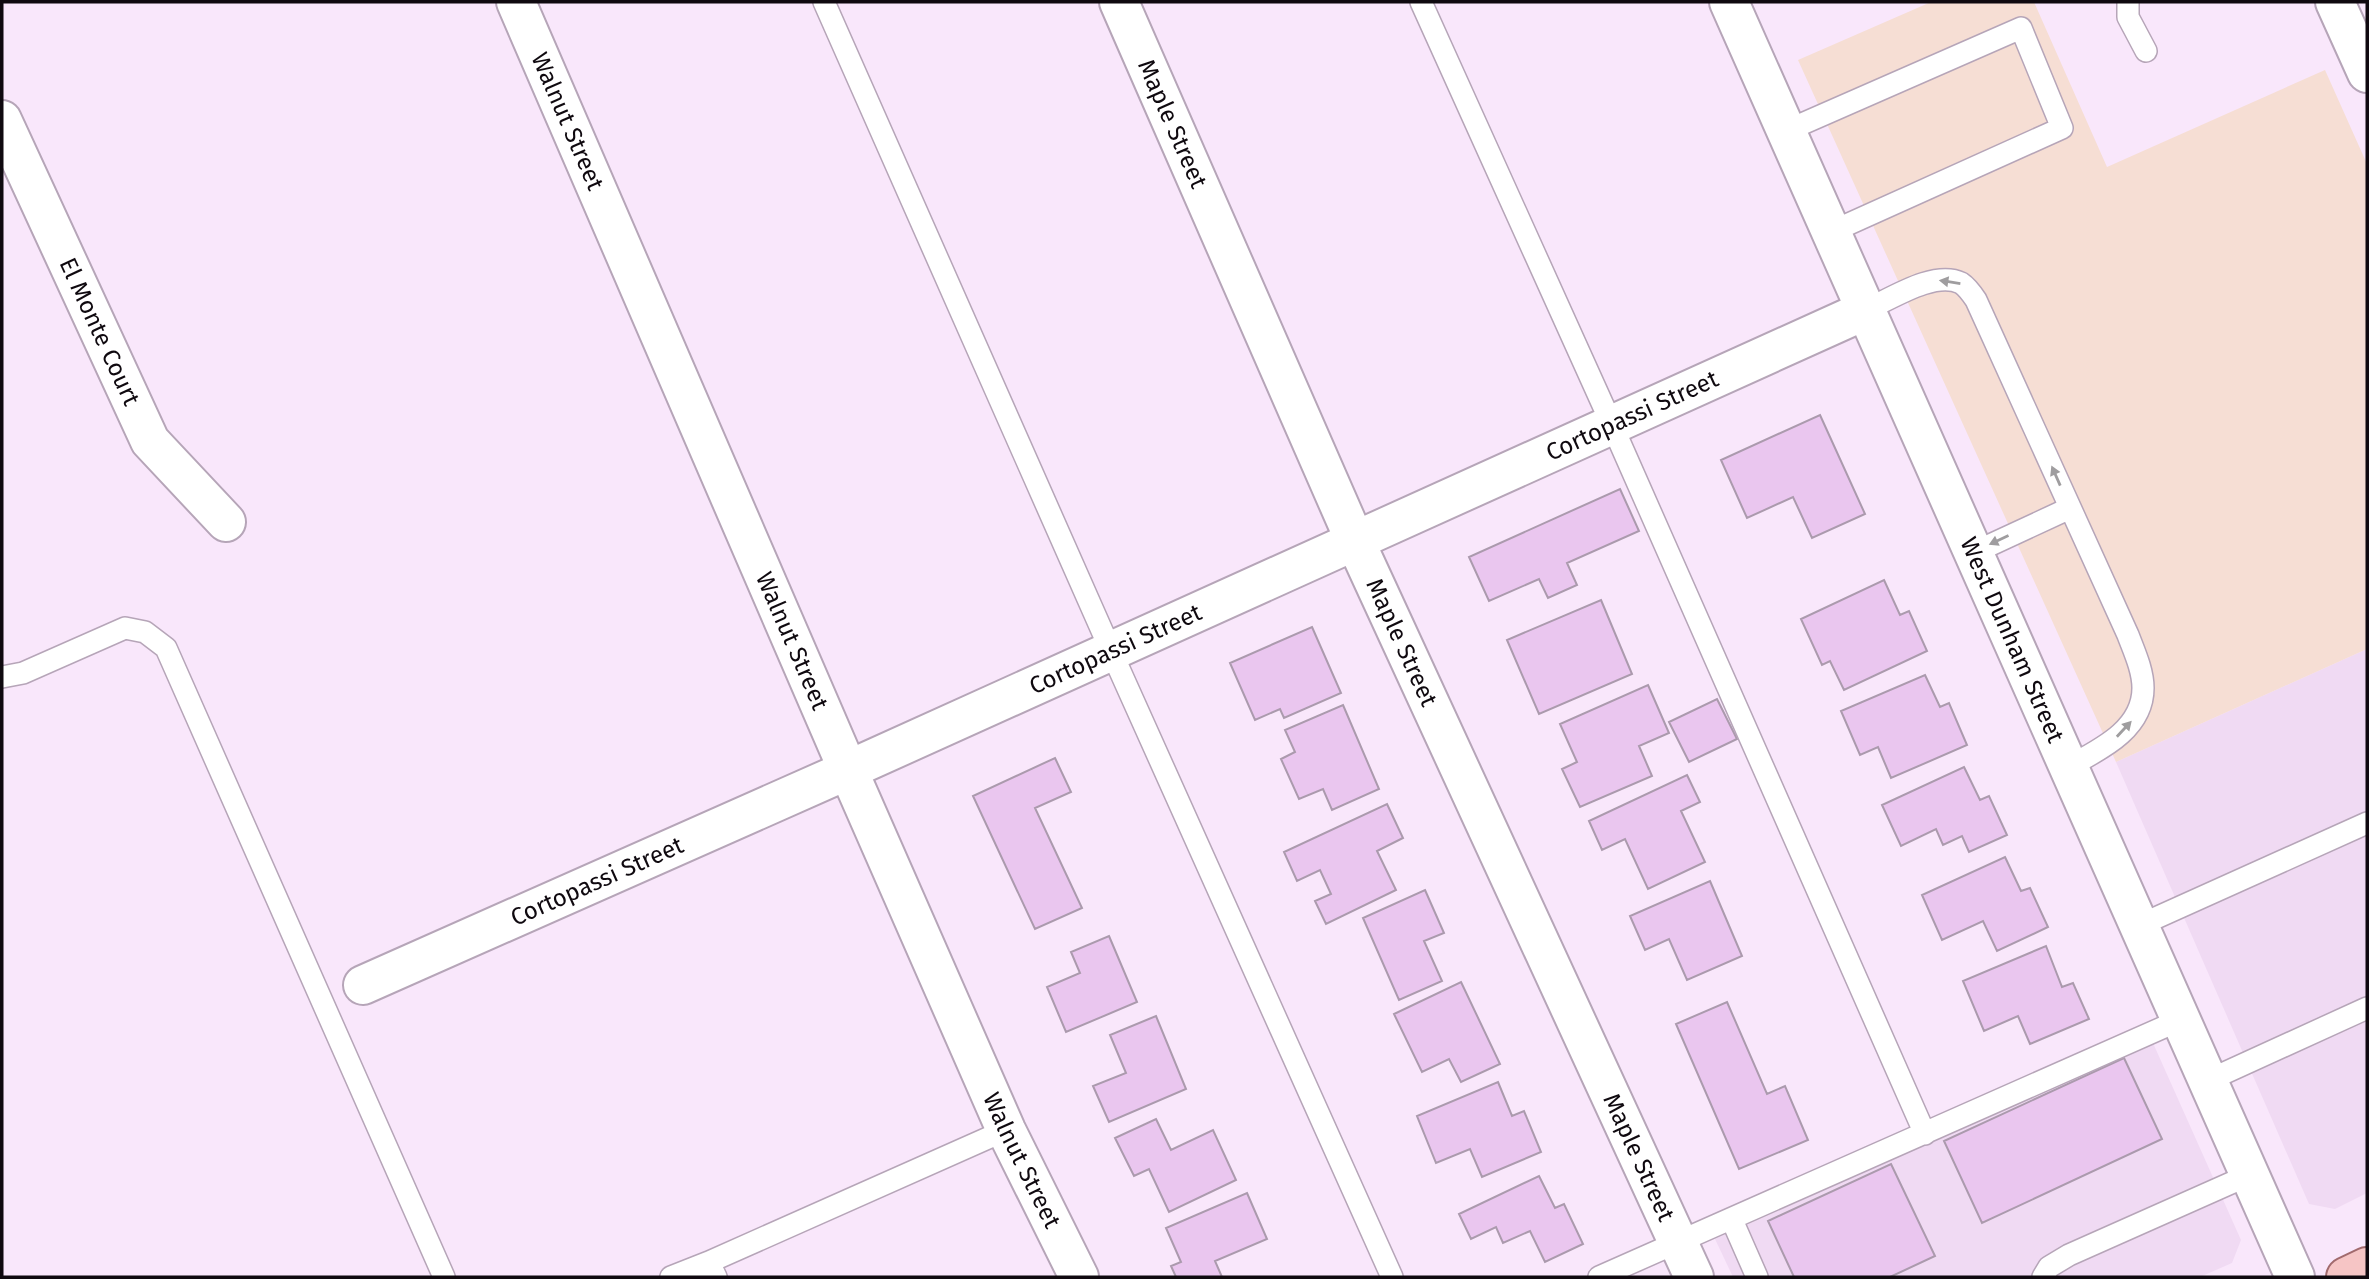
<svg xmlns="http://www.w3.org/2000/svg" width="2369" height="1279" viewBox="0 0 2369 1279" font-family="'Fira Sans',sans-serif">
	<rect width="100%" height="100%" fill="#f9e7fb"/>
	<path fill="#f0daf3" d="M2367,649v544l-32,16 -26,-5 -193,-442z
		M2153,1043l88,197 -9,23 -32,14h-467l-18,-38z"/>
	<path fill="#f6ded4" d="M1931,2h103l73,165 218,-97 42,94v485l-251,113 -318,-702z"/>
	<path fill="#eac6ef" stroke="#ab9aad" stroke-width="2" d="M1820,415l45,99 -53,24 -19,-41 -46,21 -26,-58z
		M1620,489l19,42 -72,32 10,22 -29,13 -9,-19 -50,22 -20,-44z
		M1884,580l16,35 9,-4 18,40 -83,39 -14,-29 -8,4 -21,-46z
		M1601,600l31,74 -93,40 -32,-74z
		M1312,627l29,66 -57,25 -4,-9 -25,11 -25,-57z
		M1925,675l15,32 9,-4 18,42 -76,33 -13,-31 -18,8 -19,-44z
		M1648,685l21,48 -30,13 13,30 -72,31 -18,-38 15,-7 -17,-38z
		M1717,699l20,40 -48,23 -20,-40z
		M1343,705l36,84 -47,21 -9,-21 -24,10 -18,-40 14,-7 -10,-22z
		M1055,758l16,34 -36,16 47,100 -47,21 -62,-133z
		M1964,767l16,33 9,-4 18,39 -38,17 -7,-16 -19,9 -7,-16 -35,17 -19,-41z
		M1687,775l13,27 -19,9 24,51 -57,27 -23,-50 -23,11 -13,-29z
		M1387,804l16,34 -26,13 19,39 -70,34 -11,-23 16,-7 -11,-24 -23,11 -13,-29z
		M2005,857l16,34 9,-3 18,39 -51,24 -14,-30 -41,19 -20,-45z
		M1710,881l32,75 -55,24 -18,-41 -24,11 -15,-34z
		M1425,890l19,43 -20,8 18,40 -43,19 -36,-82z
		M1109,936l28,66 -71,30 -19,-45 33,-14 -9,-21z
		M2046,946l16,41 11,-4 16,36 -59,25 -12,-28 -34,15 -21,-50z
		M1461,982l39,82 -39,18 -12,-23 -27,13 -28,-58z
		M1727,1002l40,92 18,-8 23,54 -69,29 -63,-145z
		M1156,1016l30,73 -77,33 -16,-36 33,-13 -16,-38z
		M2124,1058l38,81 -180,84 -38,-82z
		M1498,1082l14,34 12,-5 17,41 -59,25 -12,-28 -34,14 -19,-47z
		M1156,1119l15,31 42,-20 23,50 -67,32 -20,-43 -15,7 -19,-38z
		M1891,1164l44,92 -45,21h-96l-26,-56z
		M1539,1176l16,32 9,-4 19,40 -38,18 -15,-31 -27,12 -7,-16 -25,12 -12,-25z
		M1247,1193l20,46 -52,22 7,16h-46l-5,-11 10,-4 -15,-34z"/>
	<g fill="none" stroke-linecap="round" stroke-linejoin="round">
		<g stroke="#b6a5b8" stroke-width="24">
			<path id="lane" d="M824,2l287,649 281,626
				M1421,2l191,423 313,709
				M2128,2v15l18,34
				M1786,131l235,-103 41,100 -231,104
				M1866,310c25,-11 68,-40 95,-27 6,4 11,11 15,17l152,335c6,16 15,35 15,53 0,42 -44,62 -75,79
				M1973,553l97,-45
				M2,677l21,-4 102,-45 20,4 21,16 278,629
				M2138,926l229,-103
				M2207,1081l160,-73
				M1732,1220l25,57
				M671,1277l38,-15
				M716,1277l-7,-15 297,-132
				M1599,1277l581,-257
				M2043,1277l6,-10 20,-12 180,-80"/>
		</g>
		<g stroke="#b6a5b8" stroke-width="42">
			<g id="street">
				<path id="s1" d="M516,2l332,768 158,360 73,147"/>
				<path id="s2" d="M1119,2l236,539 339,736"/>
				<path id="s3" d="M1729,2l566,1275"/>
				<path d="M2335,2l32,71"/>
				<path id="s4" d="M2,120l148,321 76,81"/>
				<path id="s5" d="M363,985l485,-215 1018,-460"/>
			</g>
		</g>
		<g stroke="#a16a6d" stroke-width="42">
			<path id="primary" d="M2346,1277l21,-10"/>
		</g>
		<use href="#lane" stroke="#fff" stroke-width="21"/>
		<use href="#street" stroke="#fff" stroke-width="38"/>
		<use href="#primary" stroke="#f6c5c5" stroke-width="38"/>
	</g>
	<defs><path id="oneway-solid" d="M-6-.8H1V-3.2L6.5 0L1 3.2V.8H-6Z" transform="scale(1.75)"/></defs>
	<g fill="#9f9d9f">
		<use href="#oneway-solid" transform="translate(1950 282) rotate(-171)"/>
		<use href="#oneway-solid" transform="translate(2056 476) rotate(-114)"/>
		<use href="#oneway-solid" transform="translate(1999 540) rotate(155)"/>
		<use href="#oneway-solid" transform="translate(2124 729) rotate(-47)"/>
	</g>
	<g text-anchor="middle" stroke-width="5" stroke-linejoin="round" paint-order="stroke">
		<g font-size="24" fill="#0f090f" stroke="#fff">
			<text dy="8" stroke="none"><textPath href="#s1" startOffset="130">Walnut Street</textPath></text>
			<text dy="8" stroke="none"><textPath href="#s2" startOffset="133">Maple Street</textPath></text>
			<text dy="8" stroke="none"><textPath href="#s4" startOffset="233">El Monte Court</textPath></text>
			<text dy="8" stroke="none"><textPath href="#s5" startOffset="1391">Cortopassi Street</textPath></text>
			<text dy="8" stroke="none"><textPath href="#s3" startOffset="698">West Dunham Street</textPath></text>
			<text dy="8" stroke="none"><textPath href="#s1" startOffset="696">Walnut Street</textPath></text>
			<text dy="8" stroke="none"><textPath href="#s2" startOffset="700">Maple Street</textPath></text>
			<text dy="8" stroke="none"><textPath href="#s5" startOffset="824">Cortopassi Street</textPath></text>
			<text dy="8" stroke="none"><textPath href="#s5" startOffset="256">Cortopassi Street</textPath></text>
			<text dy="8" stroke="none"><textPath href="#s2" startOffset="1267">Maple Street</textPath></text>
			<text dy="8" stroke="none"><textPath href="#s1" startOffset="1264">Walnut Street</textPath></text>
		</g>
	</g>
	<rect width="2369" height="1279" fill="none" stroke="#0f090f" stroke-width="7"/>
</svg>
